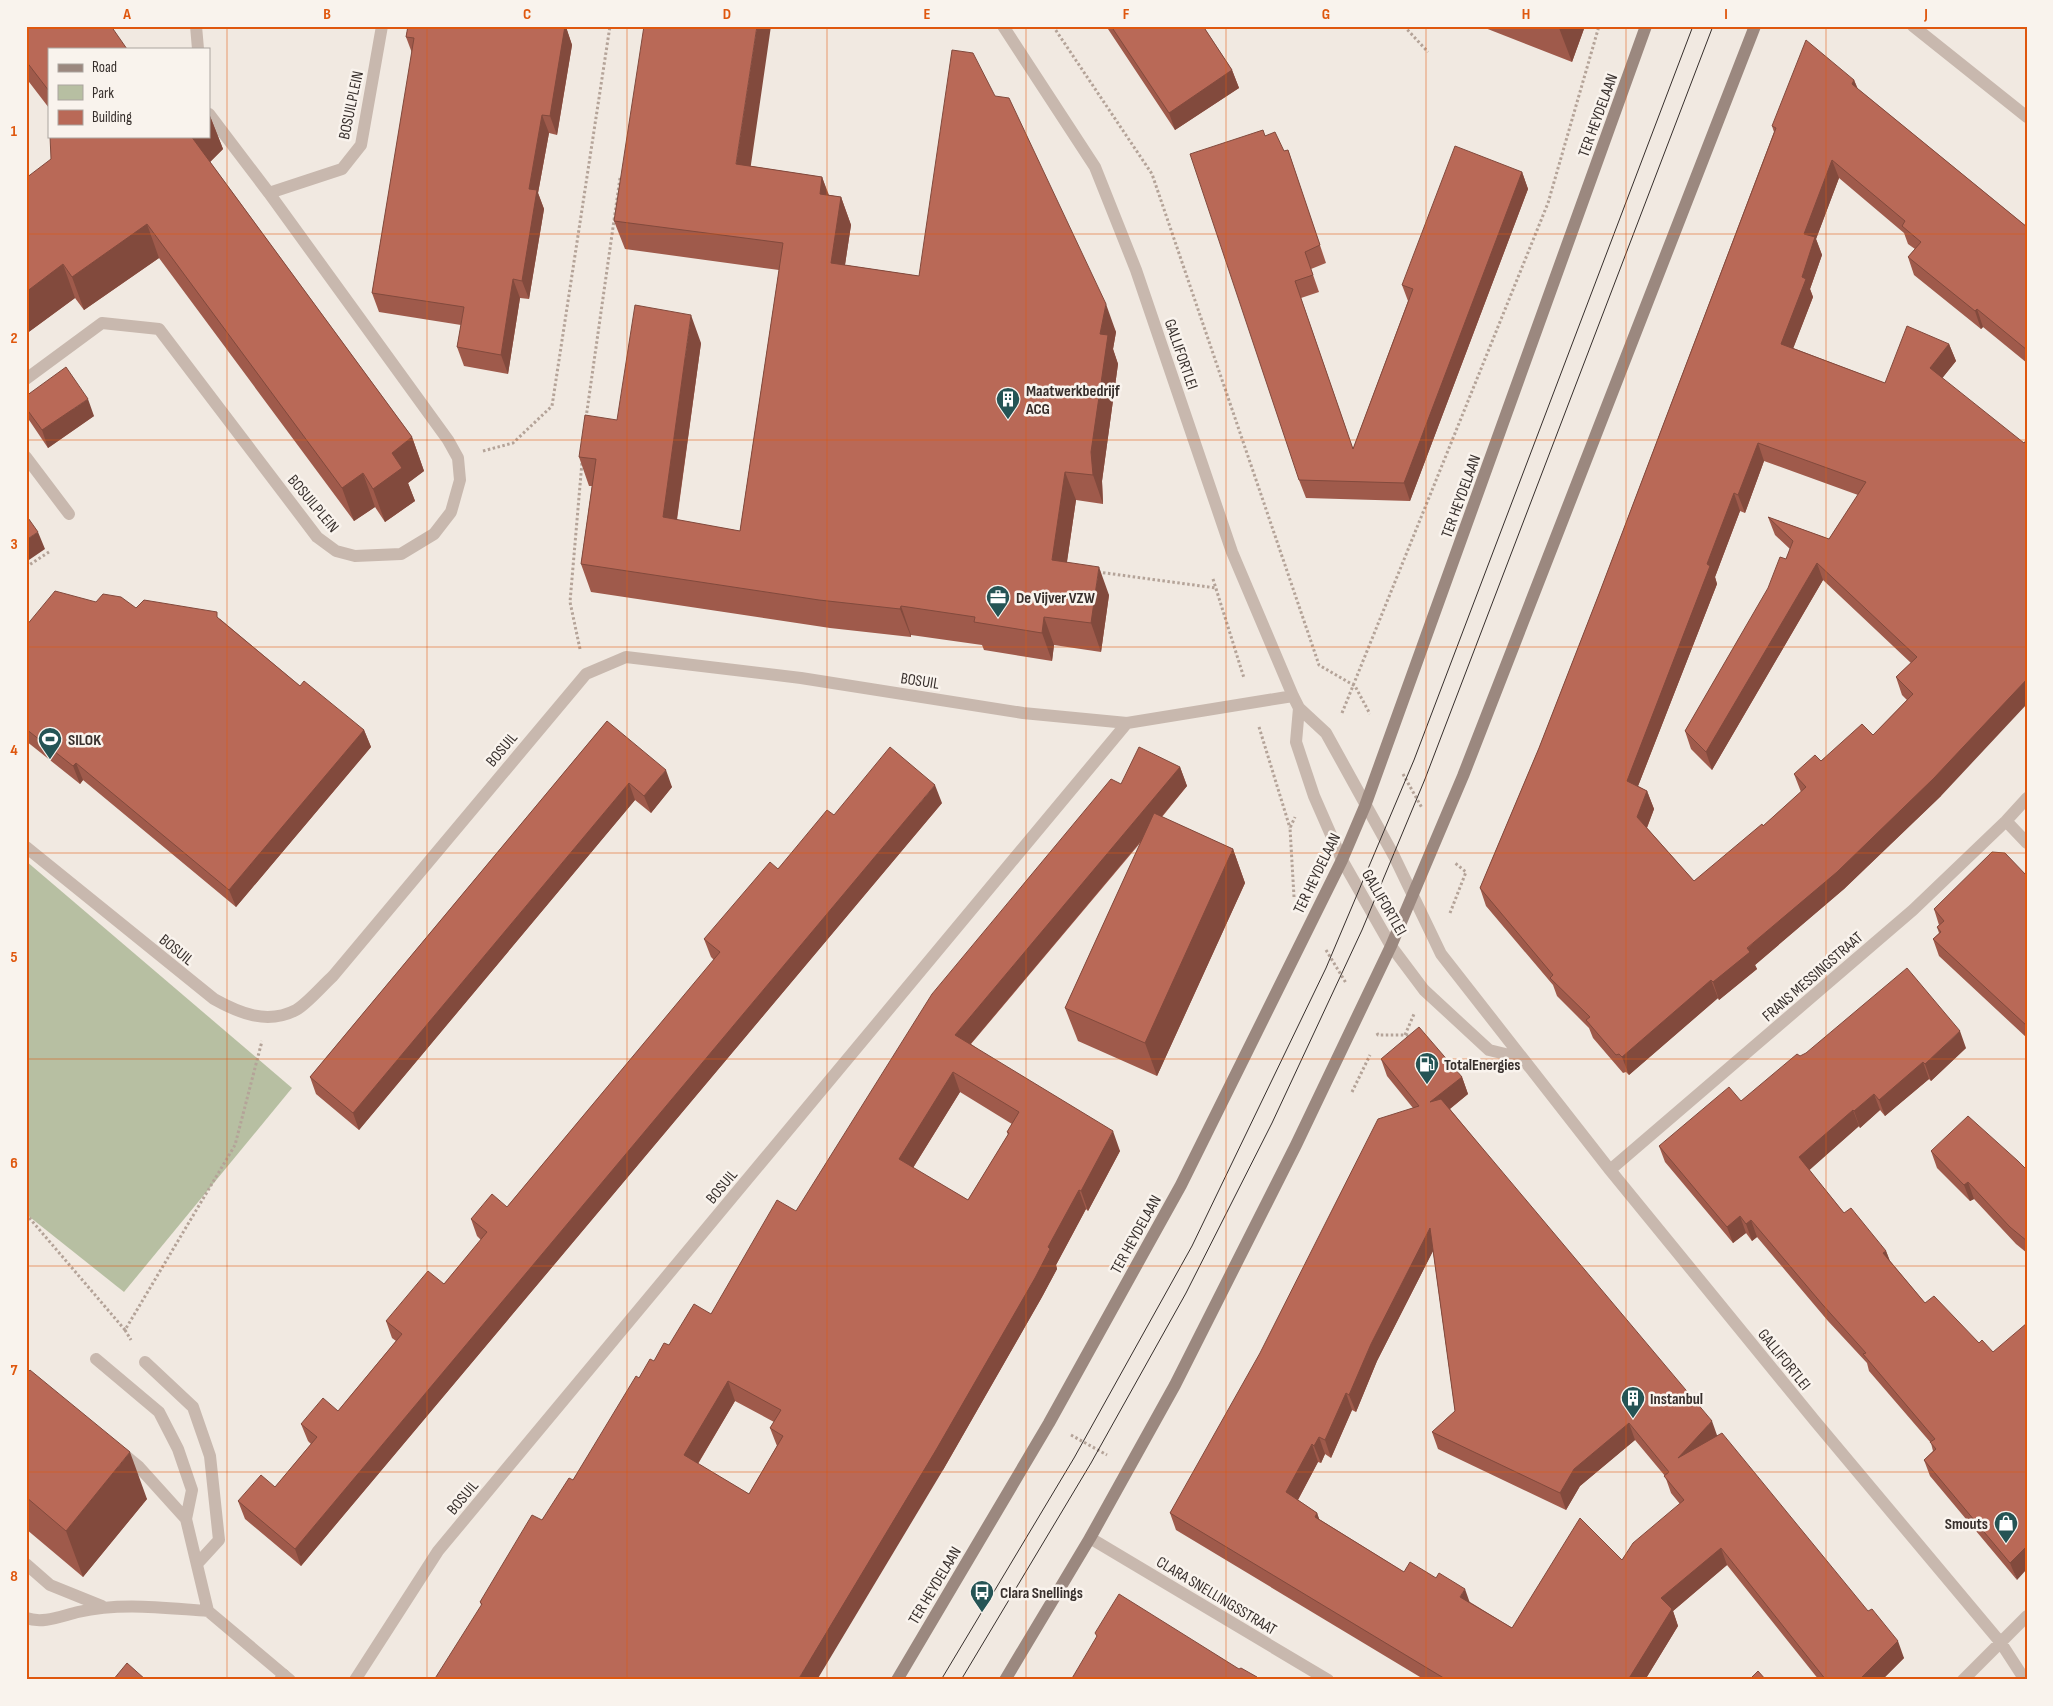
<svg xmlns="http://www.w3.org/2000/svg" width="2053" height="1706" viewBox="0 0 2053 1706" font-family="'Sofia Sans Condensed',sans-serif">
	<rect width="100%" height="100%" fill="#f1e9e1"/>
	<path fill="#b7bfa2" d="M26,861l266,227 -168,204 -98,-78z"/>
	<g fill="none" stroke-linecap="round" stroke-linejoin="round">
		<path stroke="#b4a398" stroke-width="3" stroke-dasharray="2.5 2.5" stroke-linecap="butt" d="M1053,26l99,148 167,491 36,21 15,28
			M1404,26l24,26
			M586,418l34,-240
			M483,451l30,-8 39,-37 58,-380
			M26,567l23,-15
			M1098,572l118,16
			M1213,579l31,99
			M580,649l-10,-47 12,-140
			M1342,713l206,-510 51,-177
			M1259,727l31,101
			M1403,774l19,34
			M1294,897l-4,-69 5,-11
			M1450,913l16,-41 -11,-9
			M1326,950l20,33
			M1377,1033l1,2h34
			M1405,1035l9,-21
			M1352,1092l18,-37
			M26,1214l99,116 110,-185 27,-104
			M125,1330l6,10
			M1071,1435l36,20"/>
		<path stroke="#c8b8ae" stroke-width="12" d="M96,1359l63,53 19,37 14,41 -6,29 22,92
			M145,1362l48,45 17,49 9,84 -22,24
			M122,1453l17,14 47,52
			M26,1564l24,21 52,21
			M208,1611l76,64
			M26,1618c17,6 35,-2 52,-6 43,-10 86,-4 130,-1"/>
		<path stroke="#c8b8ae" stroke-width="12" d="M196,26l2,23
			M1003,26l92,141 41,103 96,282 61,144 6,12 27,25 68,123 47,98 169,216 205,251 186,222 24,37
			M1913,26l114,91
			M209,114l60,79 73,-24 19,-24 21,-119
			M26,379l76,-56 57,6 158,208 19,14 19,5 46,-2 33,-20 17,-22 9,-32 -2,-22 -10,-18 -179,-247
			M26,457l43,57
			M1299,708l-3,34 18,54 28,64 49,86 33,44 65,60 33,8
			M2006,821l21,22
			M26,847l188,152c25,14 53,26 82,11 11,-6 27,-25 37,-34l253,-302 40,-17 175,21 222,35 104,10
			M1610,1170l303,-260 93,-89 21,-23
			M1090,1538l238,142
			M280,1680l4,-5 6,5
			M355,1680l83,-129 689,-828 166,-27
			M1963,1680l64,-64"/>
		<path stroke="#9b887f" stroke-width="12" d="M897,1680l152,-257 132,-238 161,-325 23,-54 281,-780
			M1005,1680l85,-142 85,-153 121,-240 95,-199 72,-170 292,-750"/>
		<path stroke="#372f2c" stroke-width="1" d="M941,1680l133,-222 118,-212 134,-278 88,-208 279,-734
			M961,1680l130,-217 95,-170 86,-170 90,-193 63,-151 288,-753"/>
	</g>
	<path fill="#9f5a4b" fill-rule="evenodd" d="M26,26l23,23v59l-23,-30z
		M408,26h159v4l5,15 -15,90 -8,-2 -11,60 6,16 -15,90 -9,-1 -12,76 -44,-8 -7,-19 4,-22 -82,-13 -7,-19 40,-240 -6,-16z
		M1106,26h97l29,44 7,18 -64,42z
		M1480,26h105l-13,36z
		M1854,80l4,9 169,138v136l-44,-36 -2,2 -67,-54 -6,-18 7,-8 -7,-5 -4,-11 -65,-55 -23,61 6,16 -12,34 3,8 -20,51 92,35 64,-39 7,17 -14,17 -1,418 -97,93 -89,76 2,4 -38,31 -1,-2 -89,77 -3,-3 -3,1 -30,-35 -4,-10 -32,-32 -4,-11 -67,-79 -6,-18 59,-140 60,-154 175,-462 -2,-6zM1764,461l94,34 -29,44 -61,-22 7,18 15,14 -4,10 -101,172 6,18 21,21 111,-190 88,83 -15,14 6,18 5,5 -34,35 -79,39 7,18 -38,34 -69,55 -47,-53 7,-19 -7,-18 -9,-5 79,-202 -2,-7 25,-66 5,2z
		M995,96l121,236 -3,17 5,15 -16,117 1,23 -27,-4 -9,62 42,33 -8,57 -47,-7 -2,16 -68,-11 -2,-5 -71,-10v2l-81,-9 -239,-36 -10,-28 11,-78h-3l-10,-29 38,-37 84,-77 -24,177 63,11 39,-261 -154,-21 -11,-28 137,-55 71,11 7,18 12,2 10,28 -6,40 74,11z
		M210,116l13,33 -13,13 202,275 12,34 -16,12 7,18 -30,21 -10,-15 -21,14 -195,-263 -75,52 -9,-12 -49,36v-156z
		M1265,135l19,16 4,-1 38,113 -15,6 8,23 -18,6 52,151 55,-148 -6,-16 120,-113 6,17 -118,312 -104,-3 -7,-18z
		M26,396l68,20 -46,32 -21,-31z
		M136,608l84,11 80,67 64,44 7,17 -135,160 -153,-127 -3,4 -54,-43v-115z
		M607,721l65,66 -21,26 -16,-13 -276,330 -43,-36 -6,-17z
		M1180,767l7,19 -25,31 71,32 12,34 -88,193 -79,-35 -13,-33 76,-166 -170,202 149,107 -32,60 -2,-2 -30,56 1,4 -15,28 -99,173 -462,135 -1,-3 62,-82 31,-40 66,-102 30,-33 42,-31 85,-103 325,-427zM960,1092l52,32 -5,8 1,3 -40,65 -55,-32zM735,1401l39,21 -4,6 7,18 -28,48 -51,-30z
		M942,803l-641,763 -56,-47 -7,-18 37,-14 36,-43 -3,-3 -7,-17 37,-13 58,-70 -4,-3 -6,-17 58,-37 37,-44 -4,-4 -6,-17 36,-12 207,-247 -3,-3 -7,-18 130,-124z
		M2027,876v162l-88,-82 -6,-17 6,-6 -2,-6 2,-2 -5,-16z
		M1966,1048l-35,33 -2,-2 -44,37 -5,-6 -20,18 -1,-2 -50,44 35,43 42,38 4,10 35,42 92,277 -87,-104 -6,-16 9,-9 -2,-8 -62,-72 -2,-8 -39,-42 -71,-84 -5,4 -6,-8 -13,10 -68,-81 -6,-16 82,-45 59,-45z
		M1381,1059l81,18 6,17 -18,15 267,327 187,222 -22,22h-63l-92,-115 -54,46 5,15 -33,54h-220l-249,-150 -6,-17 243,-405 -26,-32zM1433,1251l22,160 -23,21 6,17 128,61 14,-24 55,-46 30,36 6,17 9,11 -58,56 -110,68 -42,-26 -66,-30 -85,-53 -2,-6 -19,-13 20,-38 3,1 4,-9 6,4 21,-48 4,2 21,-51z
		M1931,1151l96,19v83l-11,-9 -42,-45 -4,2 -33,-33z
		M26,1374l121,125 -64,78 -57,-48z"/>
	<path fill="#824a3d" d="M558,26h9v4l5,15 -15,90 -7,-19z
		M757,26h14l-24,166 -11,-28z
		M1560,26h25l-13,36 -13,-34z
		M1232,70l7,18 -64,42 -6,-17z
		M1854,80l7,18 -9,-14z
		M542,115l7,18 -11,60 6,16 -15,90 -7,-18 7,-92z
		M210,116l13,33 -20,20 -12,-33h18v-18z
		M1832,160l7,18 -23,61 6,16 -12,34 3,8 -25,65 -7,-18 21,-67 2,-43z
		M1522,172l6,17 -118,312 -6,-18z
		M822,177l10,29 -12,-12z
		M841,197l10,28 -10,66 -10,-28z
		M147,224l12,34 -75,52 -12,-33z
		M63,264l12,34 -49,36v-42z
		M513,279l7,19 -12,76 -7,-19z
		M1106,304l10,28 -3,17 5,15 -16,117 1,23 -10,-29 -2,-23 9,-118z
		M1977,309l6,18 -2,2 -6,-18z
		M691,315l10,28 -28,203 -10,-29z
		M1949,344l7,17 -20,25 -6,-18z
		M88,399l6,17 -46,32 -6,-18z
		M412,437l12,34 -16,12 7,18 -30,21 -12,-33 19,-36z
		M1758,443l6,18 -19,52 -7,-18z
		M1065,472l11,28 -13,88 -11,-28z
		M363,473l12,34 -21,14 -12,-33z
		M1734,493l6,18 -25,66 2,7 -84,215 -6,-18 80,-217z
		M38,532l7,17 -19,13v-22z
		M1817,563l6,17 -111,190 -6,-18z
		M1099,567l10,28 -8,57 -10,-29z
		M901,606l10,29v2l-11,-28z
		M1044,617l10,28 -2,16 -10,-28z
		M2027,679v25l-86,92 -97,93 -89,76 2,4 -38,31 -6,-18z
		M364,730l7,17 -135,160 -7,-17z
		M76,763l7,17 -3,4 -7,-18z
		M1180,767l7,19 -225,268 -7,-19z
		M666,770l6,17 -21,26 -7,-17z
		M629,783l6,17 -276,330 -6,-17z
		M935,785l7,18 -641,763 -6,-17z
		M1647,791l7,18 -10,26 -7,-18z
		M1233,849l12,34 -88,193 -12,-33z
		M1711,980l7,18 -89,77 -7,-18z
		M1960,1031l6,17 -35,33 -6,-17z
		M1923,1062l6,17 -44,37 -6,-16z
		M953,1072l7,20 -54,87 -7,-20z
		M1462,1077l6,17 -32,26 -6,-18z
		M1874,1094l6,16 -20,18 -6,-17z
		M1853,1110l6,16 -54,48 -6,-17z
		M1113,1131l7,20 -32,60 -7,-20z
		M1968,1182l6,17 -4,2 -6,-16z
		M1079,1190l7,19 -30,56 1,4 -15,28 -99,173 -126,210h-19l250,-433z
		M1740,1216l6,17 -13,10 -6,-16z
		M1751,1220l6,17 -5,4 -6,-17z
		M1430,1228l6,17 -59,116 -21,51 -7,-17 22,-51z
		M1886,1251l6,16 -9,-14z
		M728,1381l7,20 -44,74 -7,-20z
		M1346,1393l6,17 -21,48 -6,-18z
		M1712,1421l6,17 -40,20z
		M1629,1423l6,17 -55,46 -14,24 -6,-17 14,-24z
		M1319,1437l6,17 -4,9 -7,-17z
		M1312,1444l6,18 -25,47 -7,-17z
		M130,1452l17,47 -64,78 -17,-46z
		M1317,1513l6,17 -8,-13z
		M2027,1546v23l-10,11 -7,-17z
		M1721,1548l6,17 -54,46 5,15 -33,54h-17l33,-82z
		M1465,1589l6,17 -11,-9z
		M1898,1641l6,17 -22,22h-23z"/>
	<path fill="#b96957" stroke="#824a3d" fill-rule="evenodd" d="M26,26h85l16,23h-78v42l-23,-30z
		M408,26h157l-15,90 -8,-1 -13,74 8,1 -15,91 -9,-2 -12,76 -44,-8 7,-40 -92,-14 42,-255 -8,-1z
		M644,26h113l-21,138 86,13 -2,17 21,3 -10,66 88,13 33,-226 21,3 22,43 14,2 97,206 -6,30 8,1 -17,117 2,23 -28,-3 -13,88 47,7 -8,56 -47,-6 -2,16 -68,-11 1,-5 -74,-11 -1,3 -81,-9 -238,-36 15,-105 -17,-2 6,-42 32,5 18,-115 56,10 -28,202 77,14 43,-288 -169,-22z
		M1111,26h92l29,44 -63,43z
		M1806,40l48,40 -2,4 175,143v123l-50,-41 -2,2 -67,-54 13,-15 -19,-16 3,-5 -73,-61 -28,74 11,3 -13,40 4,2 -25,65 104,39 22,-57 42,18 -19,24 94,75 3,-4v240l-93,99 -97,94 -90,76 3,4 -37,30 -2,-2 -89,77 -3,-3 -3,1 -30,-35 4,-3 -40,-39 3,-3 -73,-87 59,-140 60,-154 177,-466 -4,-2zM1758,443l108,39 -37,57 -61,-22 25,24 -7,18 -6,-2 -12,31 -83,143 21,21 111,-189 100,94 -21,20 17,17 -40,41 -11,-11 -41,37 -6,-6 -21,19 12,13 -43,39 -1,-2 -68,57 -57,-64 10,-26 -20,-10 83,-215 -3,-2 27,-71 4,2z
		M1263,130l2,6 10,-4 9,19 4,-1 32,95 -15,7 8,23 -18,6 58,168 60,-160 -11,-4 53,-139 67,26 -118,311 -105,-3 -109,-326z
		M50,136h141l221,301 -20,16 10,15 -29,21 -10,-16 -21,15 -195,-264 -75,53 -9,-13 -37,28v-114l25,-19z
		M66,367l22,32 -46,31 -16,-22v-12z
		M26,515l12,17 -12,8z
		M55,591l41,11 7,-8 18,3 15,11 8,-8 73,12v5l83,69 4,-5 60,49 -135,160 -153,-127 -3,3 -47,-37v-103z
		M607,721l59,49 -22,26 -15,-13 -276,330 -43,-36z
		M890,747l45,38 -640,764 -57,-48 23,-26 14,12 42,-50 -16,-13 22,-26 15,13 64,-77 -16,-13 42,-50 16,13 43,-52 -16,-13 21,-25 15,13 213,-255 -16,-13 66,-77 8,7 49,-59 7,5z
		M1139,747l41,20 -225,268 158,96 -32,60 -2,-1 -31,57 2,2 -15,29 -99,172 -138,230h-364l48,-76 -2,-2 52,-87 10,5 27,-42 4,2 63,-104 3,2 11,-19 4,2 10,-18 5,2 25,-41 17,10 66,-114 19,11 136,-217 179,-215 10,5zM953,1072l66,40 -12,20 2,1 -41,67 -69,-41zM728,1381l53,29 -11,18 13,8 -34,58 -65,-39z
		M1154,813l79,36 -88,194 -80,-35z
		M1992,852l13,1 22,23v150l-94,-87 8,-7 -4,-5 7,-6 -10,-12z
		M1907,968l53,63 -35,33 -2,-2 -44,38 -5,-6 -20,17 -1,-1 -54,47 45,56 7,-5 35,43 -3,2 42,50 9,-7 45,47 3,-3 11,12 34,-29v223l-17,17 -86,-103 12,-11 -6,-7 5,-3 -72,-85 3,-1 -44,-49 -71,-84 -5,4 -6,-8 -13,11 -68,-81 70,-59 12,14 56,-47 3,2 6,-3z
		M1419,1027l43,50 -32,25 11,-3 271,322 -34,37 44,-25 146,178 4,-2 26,32 -39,39h-33l-105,-132 -60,50 11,11 -44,71h-181l-277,-167 90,-160 118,-234 41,-13 -38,-47zM1430,1228l25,183 -23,21 128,61 14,-24 55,-46 40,49 -5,4 20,24 -51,43 -11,17 -42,-42 -68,110 -52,-31 5,-8 -26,-16 -3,5 -26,-16 -6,10 -89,-55 2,-4 -31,-21 26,-48 2,2 5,-9 6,3 21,-47 3,2 22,-51z
		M1968,1116l50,45 9,9v71l-17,-14 -42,-45 -4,3 -33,-34z
		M30,1370l100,82 -64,79 -40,-34v-123z
		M1119,1594l120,75 2,-1 16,9 1,3h-187l26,-44 -2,-3z
		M127,1663l19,17h-33z
		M1758,1671l8,9h-17z"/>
	<path fill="none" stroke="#df570e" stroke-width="1" stroke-opacity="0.55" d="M227,26v1654M427,26v1654M627,26v1654M827,26v1654M1026,26v1654M1226,26v1654M1426,26v1654M1626,26v1654M1826,26v1654M26,234h2001M26,440h2001M26,647h2001M26,853h2001M26,1059h2001M26,1266h2001M26,1472h2001"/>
	<defs>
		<g id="building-pin" transform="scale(1.25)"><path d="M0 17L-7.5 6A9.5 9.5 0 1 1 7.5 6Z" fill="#255455" stroke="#f9f3ed"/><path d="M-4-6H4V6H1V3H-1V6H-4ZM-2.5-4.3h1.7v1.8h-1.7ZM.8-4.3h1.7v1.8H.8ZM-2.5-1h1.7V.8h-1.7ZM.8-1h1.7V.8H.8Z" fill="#fff"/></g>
		<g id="office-pin" transform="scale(1.25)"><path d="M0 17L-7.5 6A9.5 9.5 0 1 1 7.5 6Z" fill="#255455" stroke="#f9f3ed"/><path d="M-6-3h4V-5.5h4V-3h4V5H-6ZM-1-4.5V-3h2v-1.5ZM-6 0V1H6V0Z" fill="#fff"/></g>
		<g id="stadium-pin" transform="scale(1.25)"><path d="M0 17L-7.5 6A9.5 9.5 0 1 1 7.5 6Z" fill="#255455" stroke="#f9f3ed"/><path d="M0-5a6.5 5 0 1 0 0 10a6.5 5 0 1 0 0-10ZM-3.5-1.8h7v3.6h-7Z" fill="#fff"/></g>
		<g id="fuel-pin" transform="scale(1.25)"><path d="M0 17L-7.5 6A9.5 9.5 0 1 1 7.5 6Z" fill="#255455" stroke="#f9f3ed"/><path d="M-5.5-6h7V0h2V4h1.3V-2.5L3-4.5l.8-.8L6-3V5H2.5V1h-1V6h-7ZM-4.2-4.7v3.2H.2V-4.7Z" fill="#fff"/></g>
		<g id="shop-pin" transform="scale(1.25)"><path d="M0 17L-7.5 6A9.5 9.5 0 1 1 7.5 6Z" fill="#255455" stroke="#f9f3ed"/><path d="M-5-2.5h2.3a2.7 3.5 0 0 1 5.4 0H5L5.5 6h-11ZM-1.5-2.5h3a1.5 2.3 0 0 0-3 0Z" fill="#fff"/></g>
		<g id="bus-pin" transform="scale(1.25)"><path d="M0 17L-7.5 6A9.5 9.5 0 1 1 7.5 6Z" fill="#255455" stroke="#f9f3ed"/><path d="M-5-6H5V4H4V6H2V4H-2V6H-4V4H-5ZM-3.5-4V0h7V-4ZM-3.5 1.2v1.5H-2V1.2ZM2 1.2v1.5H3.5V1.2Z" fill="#fff"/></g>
	</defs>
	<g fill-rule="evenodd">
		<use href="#building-pin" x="1008" y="399"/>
		<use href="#office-pin" x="998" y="597"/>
		<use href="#stadium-pin" x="50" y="739"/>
		<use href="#fuel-pin" x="1427" y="1064"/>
		<use href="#building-pin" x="1633" y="1398"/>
		<use href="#shop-pin" x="2006" y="1523"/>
		<use href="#bus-pin" x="982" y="1592"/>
	</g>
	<g text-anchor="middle" stroke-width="5" stroke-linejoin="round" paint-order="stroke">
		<g font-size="16" fill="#372f2c" stroke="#f9f3ed">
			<text transform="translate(350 105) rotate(-78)" y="6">BOSUILPLEIN</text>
			<text transform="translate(1597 115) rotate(-70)" y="6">TER HEYDELAAN</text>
			<text transform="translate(1182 354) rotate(71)" y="6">GALLIFORTLEI</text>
			<text transform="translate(1460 496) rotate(-70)" y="6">TER HEYDELAAN</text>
			<text transform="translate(314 503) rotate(50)" y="6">BOSUILPLEIN</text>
			<text transform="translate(920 680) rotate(9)" y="6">BOSUIL</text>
			<text transform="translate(501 749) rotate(-50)" y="6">BOSUIL</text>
			<text transform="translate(1316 873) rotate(-64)" y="6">TER HEYDELAAN</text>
			<text transform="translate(1385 902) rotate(60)" y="6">GALLIFORTLEI</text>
			<text transform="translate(177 949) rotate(39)" y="6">BOSUIL</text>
			<text transform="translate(1812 976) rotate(-41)" y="6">FRANS MESSINGSTRAAT</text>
			<text transform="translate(721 1186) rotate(-50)" y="6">BOSUIL</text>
			<text transform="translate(1135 1234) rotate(-61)" y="6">TER HEYDELAAN</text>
			<text transform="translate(1785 1359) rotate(51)" y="6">GALLIFORTLEI</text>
			<text transform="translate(462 1497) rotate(-50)" y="6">BOSUIL</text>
			<text transform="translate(934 1585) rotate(-59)" y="6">TER HEYDELAAN</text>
			<text transform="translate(1217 1595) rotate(31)" y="6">CLARA SNELLINGSSTRAAT</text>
		</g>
		<g font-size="16" font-weight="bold" fill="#372f2c" stroke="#f9f3ed" text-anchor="start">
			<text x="1026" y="396">Maatwerkbedrijf<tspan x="1026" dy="18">ACG</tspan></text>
			<text x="1016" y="603">De Vijver VZW</text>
			<text x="68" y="745">SILOK</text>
			<text x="1444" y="1070">TotalEnergies</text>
			<text x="1650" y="1404">Instanbul</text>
			<text x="1988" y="1529" text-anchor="end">Smouts</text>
			<text x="1000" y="1598">Clara Snellings</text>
		</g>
	</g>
	<rect width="2053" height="1706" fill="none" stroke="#f9f3ed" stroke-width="55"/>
	<rect x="48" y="48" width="162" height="90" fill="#f9f3ed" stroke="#aba5a0"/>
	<rect x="58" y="64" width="25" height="8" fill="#9b887f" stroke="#aba5a0"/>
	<text x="92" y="72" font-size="15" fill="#372f2c">Road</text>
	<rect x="58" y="85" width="25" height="15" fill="#b7bfa2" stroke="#aba5a0"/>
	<text x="92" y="98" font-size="15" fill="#372f2c">Park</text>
	<rect x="58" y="110" width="25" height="15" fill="#b96957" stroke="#aba5a0"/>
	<text x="92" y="122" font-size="15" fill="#372f2c">Building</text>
	<rect x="28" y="28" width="1998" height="1650" fill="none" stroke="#df570e" stroke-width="2"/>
	<g font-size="16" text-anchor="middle" font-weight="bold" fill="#df570e">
		<text x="127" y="19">A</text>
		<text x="327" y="19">B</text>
		<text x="527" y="19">C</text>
		<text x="727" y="19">D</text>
		<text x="927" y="19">E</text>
		<text x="1126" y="19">F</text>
		<text x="1326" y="19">G</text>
		<text x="1526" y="19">H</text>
		<text x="1726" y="19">I</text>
		<text x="1926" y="19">J</text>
		<text x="14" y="136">1</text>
		<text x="14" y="343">2</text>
		<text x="14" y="549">3</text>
		<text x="14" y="755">4</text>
		<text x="14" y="962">5</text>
		<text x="14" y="1168">6</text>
		<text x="14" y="1375">7</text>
		<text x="14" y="1581">8</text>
	</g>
</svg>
